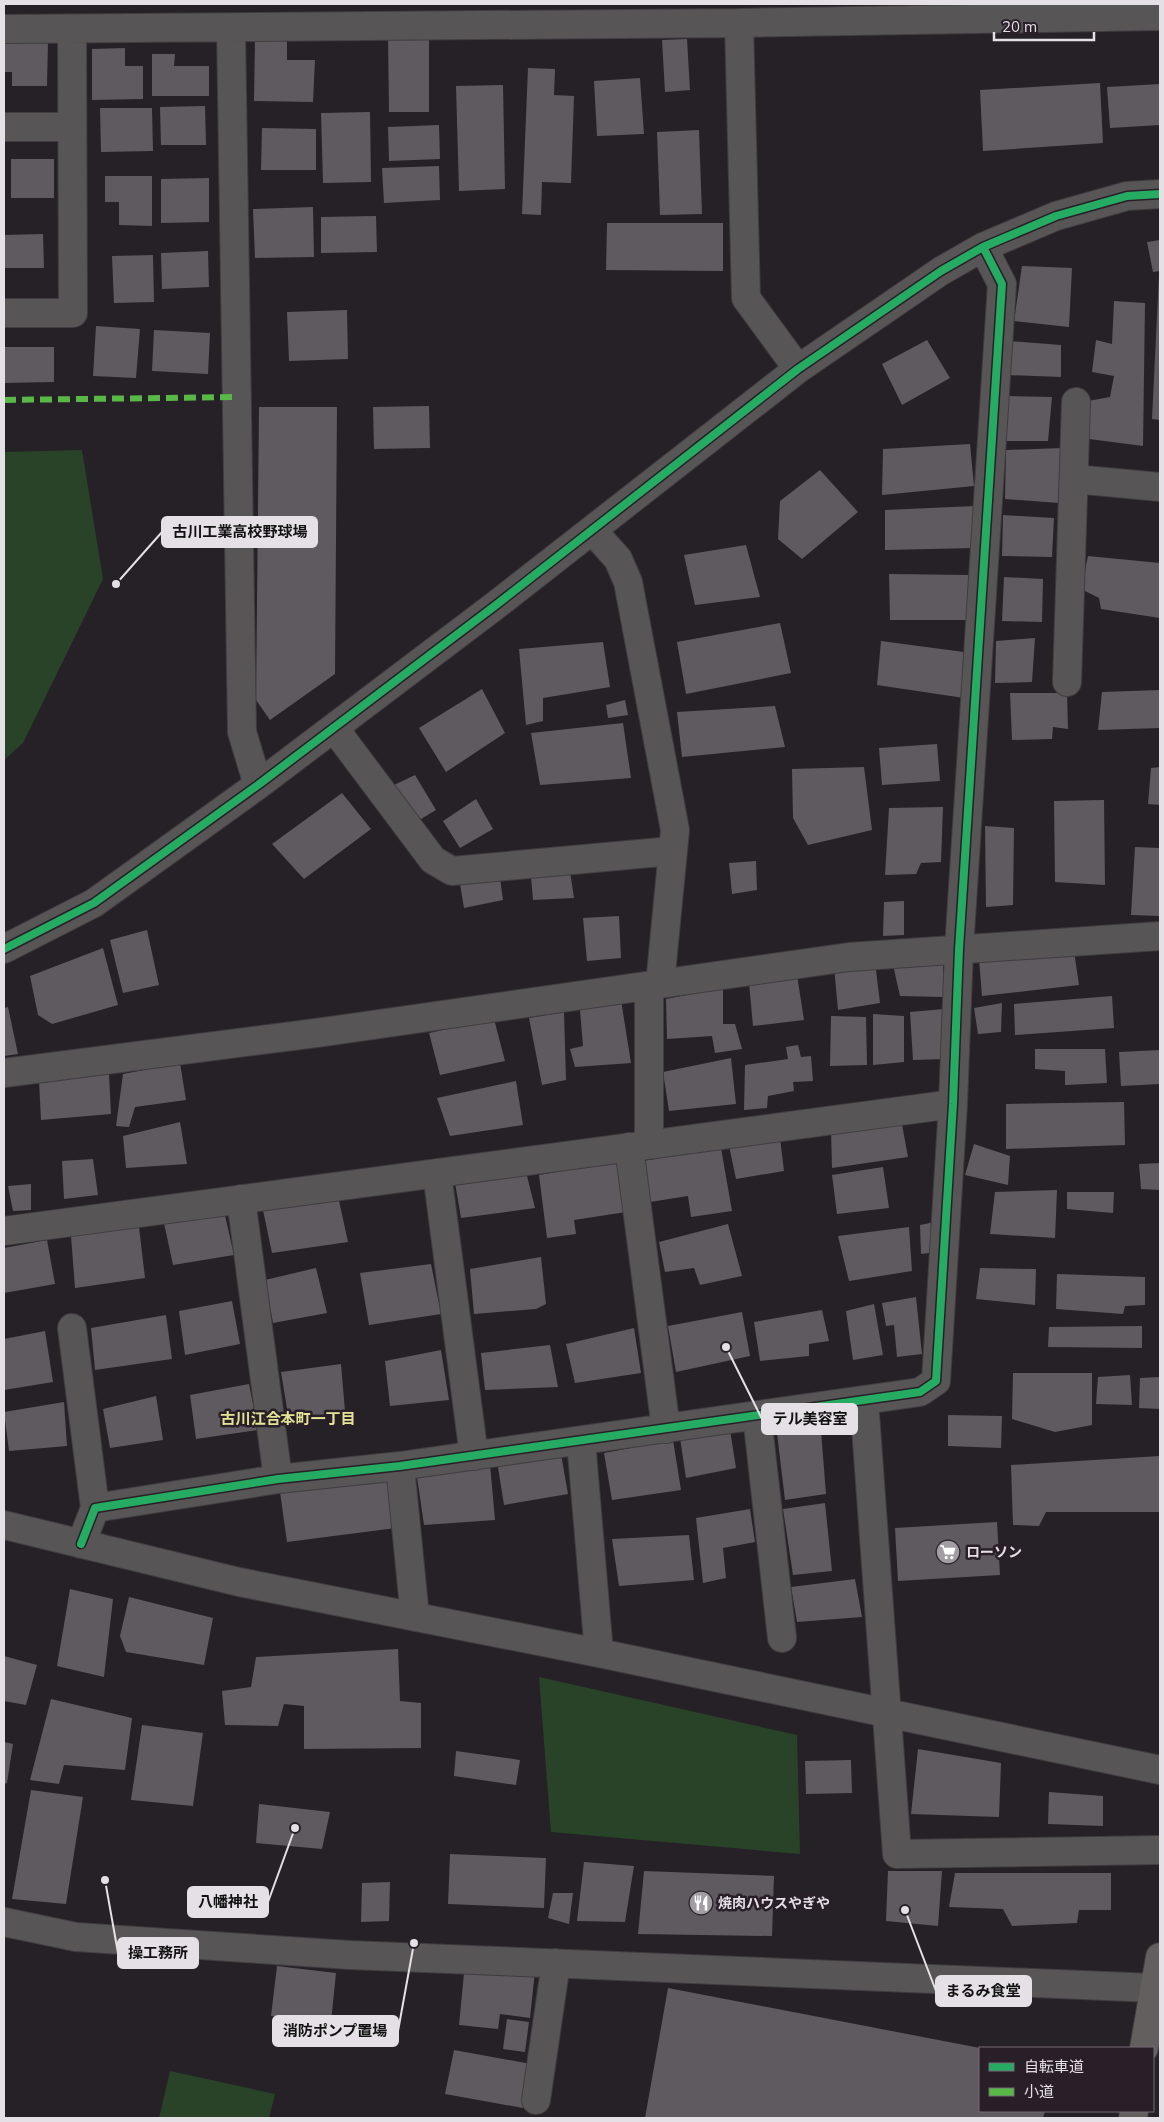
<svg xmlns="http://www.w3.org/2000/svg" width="1164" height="2122" viewBox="0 0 1164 2122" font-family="Mulish,'Noto Sans JP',sans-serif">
	<rect width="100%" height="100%" fill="#262127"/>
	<path fill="#284328" d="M82,450l21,129 -80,164 -19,17v-308z
		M539,1677l258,58 3,119 -249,-22z
		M170,2071l105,23 -6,24h-110z"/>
	<path fill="#5e5a5f" d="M429,35v77h-40l-1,-76z
		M255,39l32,1v20h28l-2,42 -59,-1z
		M687,39l3,51 -25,2 -3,-52z
		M4,40h44l-1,46h-35v-14h-8z
		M125,48v18h18v33l-51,1v-51z
		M152,54h23l-1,12h35v30h-57z
		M528,68l27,1 -1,26 20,1 -3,87 -29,-1 -1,33 -19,-1z
		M640,78l4,56 -47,2 -3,-55z
		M1100,83l3,60 -120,8 -3,-61z
		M1160,84v41l-50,3 -3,-41z
		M503,85l2,104 -46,2 -3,-105z
		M205,106l1,39h-45l-1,-38z
		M100,108h52l1,43 -52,1z
		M370,112l1,70 -48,1 -2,-70z
		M439,125l1,34 -51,2 -1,-34z
		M262,128l54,1v41h-55z
		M699,130l3,84 -42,1 -3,-83z
		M11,159h43v39h-43z
		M439,166l1,34 -56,3 -2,-35z
		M105,176h47v50l-33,-1v-23h-14z
		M209,178v44l-48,1v-44z
		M313,207l1,50 -59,1 -2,-49z
		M376,216l1,36 -56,1v-36z
		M607,223h116v48l-117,-1z
		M43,234l1,34h-40v-33z
		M1160,240v31l-7,1 -6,-30z
		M208,251l1,36 -47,2 -1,-36z
		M153,255l1,47 -40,1 -2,-47z
		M1022,266l50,2 -3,59 -55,-6z
		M1159,275h1v145l-8,-1z
		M1114,301l31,2 -2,143 -54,-7 -1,-38 22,-4 4,-21 -22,-4 4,-32 16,4z
		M347,310l1,49 -59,2 -2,-49z
		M96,326l44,3 -4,49 -43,-2z
		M154,330l56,3 -2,41 -56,-3z
		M927,340l23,38 -48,27 -20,-41z
		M1008,341l53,4v32l-54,-2z
		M4,347h50v35l-50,1z
		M1008,396l44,1 -4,44h-43z
		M429,406l1,42 -56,1 -1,-42z
		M259,407h78l-2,267 -65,46 -14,-20z
		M970,444l4,42 -92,9 1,-46z
		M1062,448l-3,55 -54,-4 1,-49z
		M820,470l38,42 -56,47 -24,-20 2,-38z
		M975,506v42l-90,2v-40z
		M1003,515l51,3 -2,39 -50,-1z
		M746,545l14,52 -65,8 -11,-50z
		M1088,556l72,7v55l-59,-9 -2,-11 -18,-9z
		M889,574l80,1 -1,45h-78z
		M1004,577l39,2 -1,43 -40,-1z
		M780,623l11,50 -105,21 -9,-52z
		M1035,638l-3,44 -37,1 1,-42z
		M881,641l83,11v46l-87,-13z
		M603,642l7,45 -67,11v23l-17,4 -7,-76z
		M482,689l23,44 -59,39 -27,-44z
		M1160,690v38l-62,2 4,-38z
		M1010,693h57l1,36 -15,-2 -1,12 -40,1z
		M625,700l3,15 -20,3 -2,-13z
		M775,706l10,41 -103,10 -5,-45z
		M623,723l8,55 -91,7 -9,-52z
		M937,744l3,37 -58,4 -3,-37z
		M864,767l8,63 -64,15 -15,-27 -1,-49z
		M1160,767v38l-12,-1 3,-36z
		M415,775l21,35 -20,12 -22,-37z
		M342,793l29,36 -67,50 -32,-35z
		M476,799l17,30 -33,19 -17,-27z
		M1104,800l1,85 -50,-3 -1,-81z
		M943,807l-2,55 -20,1 -5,11 -31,1 4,-67z
		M985,826l29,2 -1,77 -27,2z
		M1135,847l25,1v68l-29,-1z
		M756,861l1,29 -25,4 -3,-31z
		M570,871l4,27 -41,2 -2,-23z
		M500,878l3,22 -39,8 -4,-24z
		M904,901v34l-21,1 1,-34z
		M619,916l2,42 -34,3 -4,-43z
		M147,930l12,55 -36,8 -13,-53z
		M103,948l15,57 -66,19 -14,-9 -8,-39z
		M1074,951l5,34 -97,11 -3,-37z
		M943,960v37l-43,-1 -7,-31z
		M875,962l5,41 -42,7 -4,-43z
		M797,975l7,45 -51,6 -4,-43z
		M723,988v36h12l7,25 -27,4 -3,-17 -45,3 -1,-40z
		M1112,996l2,32 -99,7 -1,-31z
		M621,1000l10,63 -56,4 -5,-18 13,-3 -3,-36z
		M1002,1003l-1,29 -23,2 -4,-26z
		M8,1007l10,47 -14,2v-48z
		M944,1009l2,50 -33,1 -3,-48z
		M564,1012l2,68 -24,5 -13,-67z
		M873,1014l31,2v46l-31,3z
		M831,1016l35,1 1,48 -37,1z
		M494,1019l11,42 -65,14 -11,-42z
		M798,1045l3,12 10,-1 2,25 -20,1 1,9 -26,5 -1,12 -23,2 1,-45 43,-6 -2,-12z
		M1035,1049h70l2,34 -42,2v-14l-30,-2z
		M1160,1050v34l-39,2 -2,-34z
		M731,1058l5,46 -67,7 -6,-39z
		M180,1063l6,37 -51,7 -6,20 -13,-1 7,-52z
		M109,1073l2,41 -70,6 -2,-39z
		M516,1081l7,44 -73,11 -13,-38z
		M1124,1102l1,43 -119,4v-45z
		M901,1119l7,38 -76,11 -1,-39z
		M180,1122l7,42 -61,4 -3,-32z
		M780,1138l4,33 -48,8 -7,-33z
		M974,1144l36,12 -2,29 -43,-10z
		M721,1148l11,63 -41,6 -3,-21 -38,6 -7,-41z
		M93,1159l5,36 -34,4 -2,-38z
		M617,1161l9,51 -52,8 2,14 -29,4 -8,-63z
		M1160,1163v27l-19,-1 -2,-25z
		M883,1167l6,41 -52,6 -5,-39z
		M526,1172l9,36 -74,10 -6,-35z
		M31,1184v26l-18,1 -5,-25z
		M1057,1190l-2,48 -65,-4 5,-42z
		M1067,1192h47l-1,21 -46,-4z
		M338,1196l10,46 -76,11 -9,-43z
		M224,1211l10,44 -61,10 -9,-42z
		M935,1222l3,30 -17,2 -1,-29z
		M728,1224l14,52 -42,9 -6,-17 -29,4 -6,-30z
		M139,1227l6,51 -70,10 -4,-52z
		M909,1227l3,44 -63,10 -11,-45z
		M47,1240l8,44 -51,9v-45z
		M541,1257l5,47 -10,5 -62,5 -4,-45z
		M431,1264l10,50 -72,11 -9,-52z
		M316,1268l11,45 -54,10 -8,-43z
		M980,1268l56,1 -1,36 -59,-6z
		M1057,1274l88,3v28l-20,1 -2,8 -67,-5z
		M916,1297l6,57 -25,3 -3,-32 -8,1 -4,-23z
		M232,1301l8,43 -55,11 -6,-44z
		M874,1304l9,51 -30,5 -7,-49z
		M822,1310l7,31 -20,3v12l-49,5 -6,-39z
		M742,1312l8,44 -74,16 -8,-46z
		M166,1315l6,44 -77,11 -4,-42z
		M1142,1326v22l-94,-1 1,-20z
		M634,1328l7,45 -66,10 -9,-39z
		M45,1331l8,51 -49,8v-51z
		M550,1345l8,42 -73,3 -4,-37z
		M441,1350l8,50 -59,6 -5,-45z
		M341,1364l4,47 -56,10 -8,-49z
		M1013,1373h79v52l-37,7 -43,-13z
		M1130,1375l2,30 -36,-1 2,-27z
		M1160,1377v32l-21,-1 1,-30z
		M249,1384l9,46 -62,9 -6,-44z
		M156,1396l7,44 -53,8 -7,-39z
		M64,1402l3,44 -58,5 -5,-39z
		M948,1415l54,1 -1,32 -53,-2z
		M820,1418l6,76 -41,6 -9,-75z
		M730,1430l6,38 -50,10 -6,-40z
		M673,1440l8,50 -69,10 -8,-47z
		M561,1454l7,40 -64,11 -7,-44z
		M1160,1456v56h-114l-7,14 -26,-1 -2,-60z
		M490,1464l5,56 -71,5 -7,-48z
		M386,1479l10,49 -109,14 -7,-50z
		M825,1503l7,68 -39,4 -10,-66z
		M750,1509l5,33 -32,6 3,30 -23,5 -7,-65z
		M997,1522l3,53 -102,6 -3,-53z
		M689,1535l5,45 -75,6 -7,-47z
		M855,1579l7,38 -65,5 -6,-35z
		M70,1589l43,10 -9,78 -47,-11z
		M129,1597l84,21 -9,47 -78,-13 -6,-16z
		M398,1649l2,52 21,2v45l-117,1v-43l-20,-2 -6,22 -53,-1 -3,-34 29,-4 5,-30z
		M4,1656l33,9 -11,40 -22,-4z
		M51,1699l81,19 -7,52 -61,-5 -5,19 -29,-4z
		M142,1725l61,8 -10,73 -62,-6z
		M4,1742l9,2 -6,39 -3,1z
		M918,1749l83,14 -2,54 -88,-3z
		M456,1751l64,9 -4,25 -62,-9z
		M851,1760l1,33 -46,1 -1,-33z
		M31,1790l52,7 -17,107 -54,-5z
		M1049,1792l54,4v30l-55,-2z
		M259,1804l71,8 -8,37 -66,-6z
		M450,1854l96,4 -2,50 -96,-4z
		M584,1862l50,4 -9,56 -48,-1z
		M644,1871l130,5 -2,60 -134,-2z
		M888,1871h54l-4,55 -52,-5z
		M955,1873h156v37h-32l-2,13 -65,3 -9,-17 -54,-2z
		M390,1882l-1,39 -28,1 1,-39z
		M553,1893h20l-4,31 -21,-6z
		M465,1963l70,8 -5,47 -30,-4 -2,15 -39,-4z
		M277,1966l59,7 -5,49 -60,-6z
		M668,1988l312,60v63h65l-2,7h-398z
		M507,2019l22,3 -4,30 -22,-3z
		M454,2050l77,14 -8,44 -78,-14z"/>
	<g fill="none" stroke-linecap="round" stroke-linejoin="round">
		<g stroke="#403c41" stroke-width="30">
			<path id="minor" d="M739,23l7,275 52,71
				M231,28l11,704 16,53
				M4,29l735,-6 421,-7
				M4,127h68
				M4,313h69l-1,-284
				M1074,479l86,8
				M592,530l26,29 10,23 47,248 -15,154
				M1067,682l9,-280
				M334,728l99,132 19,11 220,-20
				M4,949l90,-46 164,-118 238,-180 302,-236 143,-98 42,-24 73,-31 71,-20 33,-2
				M4,1073l312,-40 533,-76 311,-21
				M649,1144v-158
				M629,1147l37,282
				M437,1173l37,283
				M241,1199l37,280
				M4,1231l949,-127
				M72,1328l23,180
				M864,1400l33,454 263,-4
				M757,1416l25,222
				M581,1441l18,212
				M400,1466l15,151
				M4,1525l235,57 360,71 561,117
				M81,1544l14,-36 183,-29 122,-13 520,-74 16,-11 17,-277 6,-155 43,-665 -19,-37
				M4,1922l72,15 274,18 804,33
				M536,2100l20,-137"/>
		</g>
		<g stroke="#403c41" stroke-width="30">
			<path id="major" d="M1144,2048l16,-91
				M1133,2118l1,-7"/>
		</g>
		<use href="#minor" stroke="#575555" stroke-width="28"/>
		<use href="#major" stroke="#625f5e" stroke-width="28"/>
		<path stroke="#58b947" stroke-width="6" stroke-dasharray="12 6" stroke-linecap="butt" d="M4,400l233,-3"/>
		<g stroke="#281f29" stroke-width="11">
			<path id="cycleway" d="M4,949l90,-46 164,-118 238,-180 302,-236 143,-98 42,-24 73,-31 71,-20 33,-2
				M81,1544l14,-36 183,-29 122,-13 520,-74 16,-11 17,-277 6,-155 43,-665 -19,-37"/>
		</g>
		<use href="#cycleway" stroke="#26ab63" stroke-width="8"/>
	</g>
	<defs>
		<g id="supermarket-disc" transform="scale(1.25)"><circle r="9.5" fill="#a29ca3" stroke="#281f29"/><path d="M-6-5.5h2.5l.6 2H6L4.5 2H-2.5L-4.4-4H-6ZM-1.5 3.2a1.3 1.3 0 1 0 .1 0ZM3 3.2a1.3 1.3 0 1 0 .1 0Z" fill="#fff"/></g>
		<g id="restaurant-disc" transform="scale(1.25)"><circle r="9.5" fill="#a29ca3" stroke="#281f29"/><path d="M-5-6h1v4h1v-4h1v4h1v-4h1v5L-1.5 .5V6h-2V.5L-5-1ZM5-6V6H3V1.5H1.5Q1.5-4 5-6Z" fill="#fff"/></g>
	</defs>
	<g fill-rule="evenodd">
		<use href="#supermarket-disc" x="948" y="1552"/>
		<use href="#restaurant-disc" x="701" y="1903"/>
	</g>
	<g text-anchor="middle" stroke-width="5" stroke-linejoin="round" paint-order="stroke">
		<g font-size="14" font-weight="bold" fill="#e5dfe6" stroke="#281f29" text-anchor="start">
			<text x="966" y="1557">ローソン</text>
			<text x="718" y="1908">焼肉ハウスやぎや</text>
		</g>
		<g font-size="15" font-weight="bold" fill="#e5e394" stroke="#281f29">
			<text x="288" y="1424">古川江合本町一丁目</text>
		</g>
	</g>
	<path fill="none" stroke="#e5dfe6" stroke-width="2" d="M116 584L162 532M726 1347L762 1419M295 1828L268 1902M105 1880L118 1953M905 1910L936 1991M414 1943L398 2031"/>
	<g fill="#e5dfe6" stroke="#281f29" stroke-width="2">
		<circle cx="116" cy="584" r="5"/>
		<circle cx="726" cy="1347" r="5"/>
		<circle cx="295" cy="1828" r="5"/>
		<circle cx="105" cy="1880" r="5"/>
		<circle cx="905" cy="1910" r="5"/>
		<circle cx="414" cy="1943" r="5"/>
	</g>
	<g fill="#e5dfe6" stroke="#e5dfe6" stroke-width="2">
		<rect x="162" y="517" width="155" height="30" rx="5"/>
		<rect x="762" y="1404" width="95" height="30" rx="5"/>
		<rect x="188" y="1887" width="80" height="30" rx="5"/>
		<rect x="118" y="1938" width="80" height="30" rx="5"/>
		<rect x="936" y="1976" width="95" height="30" rx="5"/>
		<rect x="273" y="2016" width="125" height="30" rx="5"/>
	</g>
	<g font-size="15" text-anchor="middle" font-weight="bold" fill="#111">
		<text x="240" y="537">古川工業高校野球場</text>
		<text x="810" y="1424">テル美容室</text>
		<text x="228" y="1907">八幡神社</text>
		<text x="158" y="1958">操工務所</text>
		<text x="983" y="1996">まるみ食堂</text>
		<text x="335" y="2036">消防ポンプ置場</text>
	</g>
	<rect width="1164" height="2122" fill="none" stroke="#e5dfe6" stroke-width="10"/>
	<rect x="979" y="2047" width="175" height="65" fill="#281f29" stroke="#746c75"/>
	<rect x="989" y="2063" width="25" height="8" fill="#26ab63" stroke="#746c75"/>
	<text x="1024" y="2072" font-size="15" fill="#e5dfe6">自転車道</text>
	<rect x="989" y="2088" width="25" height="8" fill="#58b947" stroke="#746c75"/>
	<text x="1024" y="2097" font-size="15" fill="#e5dfe6">小道</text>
	<path d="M994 32v8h100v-8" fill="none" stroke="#e5dfe6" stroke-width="2.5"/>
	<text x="1002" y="32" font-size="15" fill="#e5dfe6" stroke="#281f29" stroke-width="4" paint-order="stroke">20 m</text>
</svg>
